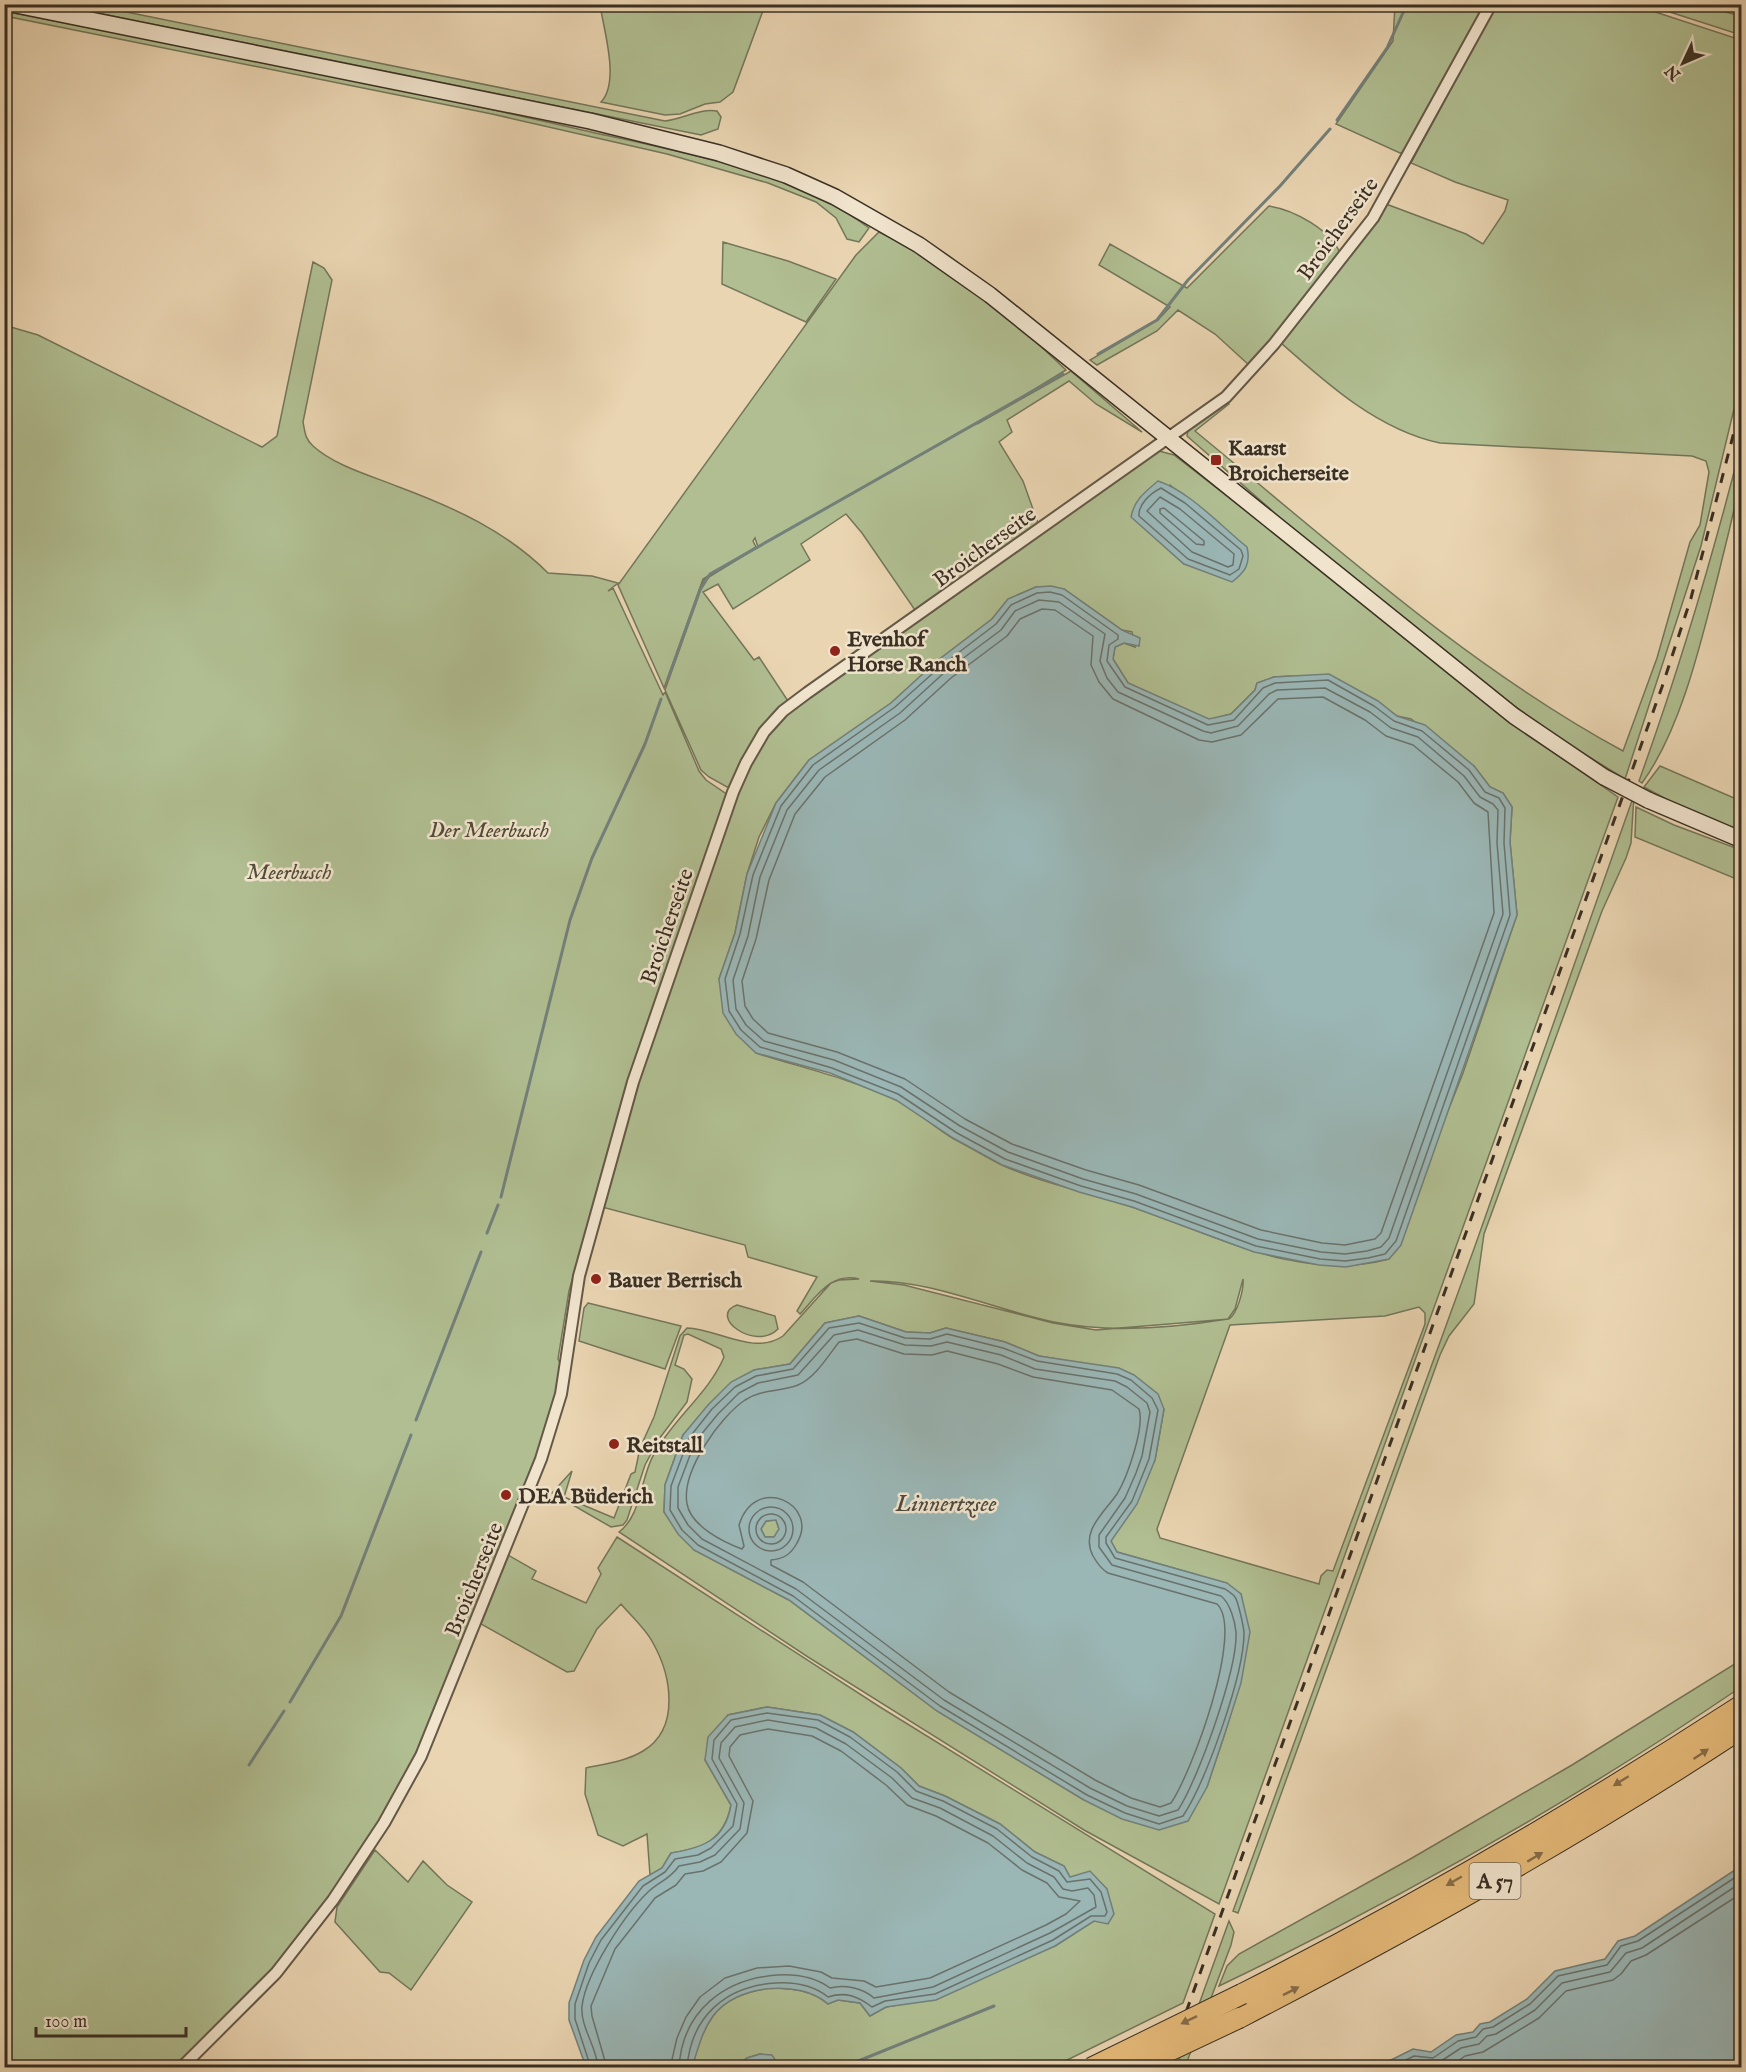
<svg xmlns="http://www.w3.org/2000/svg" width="1746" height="2072" viewBox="0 0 1746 2072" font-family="'IM FELL English',serif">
	<rect width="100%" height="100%" fill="#ead5b2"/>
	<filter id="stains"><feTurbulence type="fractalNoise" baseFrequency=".00333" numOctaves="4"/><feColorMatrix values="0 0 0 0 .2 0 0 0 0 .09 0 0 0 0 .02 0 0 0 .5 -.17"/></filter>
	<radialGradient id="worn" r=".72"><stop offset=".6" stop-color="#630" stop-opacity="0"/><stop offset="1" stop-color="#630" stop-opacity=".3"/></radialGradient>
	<path fill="#b0be91" stroke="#74765a" stroke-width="1.5" fill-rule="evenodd" d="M58,5h34l573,116c18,-2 35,-13 52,-10l4,6 -3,12 -17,6z
		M600,5v-1l165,1 -32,87 -13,10 -15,2 -25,10 -15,1 -64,-13c19,-20 3,-71 -1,-97z
		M1395,5h92l-82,147 -5,1 -64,-29 57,-83z
		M1496,5h138l107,35v340l-40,166 -76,233 -60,-37 -52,-37 -236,-190 -90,-79 1,-6 38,-29 3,3 -34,27c138,113 270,234 428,320l34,-93 33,-116 10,-17 9,-53 -3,-11 -14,-5 -252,-13c-62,-13 -114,-60 -160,-101l106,-138 80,30 17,10 22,-33 3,-11 -53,-18 -44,-19z
		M1648,5h50l43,11v19z
		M4,11c192,38 384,74 574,118 95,22 212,40 291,99l-10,14 -12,-3 -11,-21 -20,-16 -48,-19 -101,-29 -175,-40 -487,-98z
		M1269,206c26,4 62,24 72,49l-91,111 -35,-32 -37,-24 -21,21 -60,34 -7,-5 68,-40 12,-13 -71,-42 11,-21 77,44z
		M879,232c70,32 132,85 187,138l-89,54 94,-53 71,61 -46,-28 -27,-23 -62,39 5,12 -13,10 24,39 16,45 -122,87 -55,-80 -16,-19 -45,30 9,16 -77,49 -15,-25 -15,8 51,68 5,-3 29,44 -26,27 -11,16 -21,42 -3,1 -18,-10 -8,-7 -36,-80 39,-110 54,-33 -3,-9 -2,3 3,6 -53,32 -39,109 -46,-103 238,-330z
		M723,242l65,19 48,18 -30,43 -84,-38z
		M313,262l11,6 8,12 -29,142c2,10 2,17 10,24 22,20 59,30 86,41 56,21 107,44 149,86l44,3 26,7 -10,8 5,-3 50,107 2,-3 34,79 7,9 22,15 -99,283 -60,213 -11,68 2,4 -2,23 -20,69 -127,310 -35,64 -80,118 -117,120h-174l-1,-1742 34,10 224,112 15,-11z
		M1741,445c1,44 -12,84 -22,127 -17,66 -37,156 -77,211l-3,-2c40,-111 73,-222 102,-336z
		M1159,451l15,4 96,74 240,193 108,75 -399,1107 -135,-74 -276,-173 -189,-125c23,-17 21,-54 35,-78 19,-35 55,-61 70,-97l-3,-8 -33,-15 -4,1 -9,30 9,4 8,10 -5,23 -28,37 -14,26 -18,55 -4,5 -12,2 -59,-34 20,-22 -8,26 50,21 17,-44 4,-2 5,-24 14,-31 26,-81 7,-8c31,1 67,28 96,8l48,-53 8,-3 20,-1c-28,-7 -42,17 -59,35l-3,-3 20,-34 -69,-20 -3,-12 -143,-38 35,-125 108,-309 23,-41 25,-25zM1170,485l38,31 -24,48 -52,-47zM1036,587l28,2 58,41 10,2 3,15 -11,-4 -9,4 -2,12 15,24 81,37 22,-6 24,-24 2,-7 17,-6 18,-1 64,14 41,26 14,3 63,47 16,21 13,6 9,14 -2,35 7,73 -54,158 -74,186c-90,24 -175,-25 -257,-52 -43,-15 -89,-23 -130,-42 -16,-8 -32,-18 -48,-26 -21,-12 -38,-30 -60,-40 -45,-21 -91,-31 -138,-46l-37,-74 16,-46 12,-59 12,-37 17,-34 33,-43 82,-57 46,-42 55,-42 16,-20zM1243,1279c1,9 -5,34 -14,40l-133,11 -43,-7 -149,-38 -34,-4c58,-2 126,29 184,41 54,11 119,6 174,-3l7,-10zM1419,1307l6,6v11l-92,247 -6,-1 -6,6 -2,8 -159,-46 -3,-9 73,-204 155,-9zM859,1316l47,16 24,1 16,-5 59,14 34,14 29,5 96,48 -9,51 -44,81 6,11 81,23 43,19c13,70 -13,128 -34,193l-123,13 -147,-89 -148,-111 -95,-50 -30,-38 1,-27 18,-50 71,-65 36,-6 35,-41z
		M1660,766l81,35v30l-62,-25 -35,-19z
		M1634,795l-3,48 -5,15 -24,53 -118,323 -10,70 -25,32 -9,19 -202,558 -5,-2 242,-665z
		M1636,807l38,18 67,25v31l-106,-44z
		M588,1303l93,23 -16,43 -86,-28 5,-33z
		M737,1305l38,11 3,13c-23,23 -71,-13 -41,-24z
		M776,1520l3,9 -4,8h-10l-4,-8 5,-8z
		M617,1537l263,170 335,207 -32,89 -130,64 -273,1 -2,-6 -18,-8 -13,4 -12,9h-43c5,-18 10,-36 21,-51 24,-32 86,-37 115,-12l10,-4 22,3 10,13 16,-9 16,-3 153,-58 39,-25 -15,-44h-9l-6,-11 -29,-14 -35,-28 -55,-28 -26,-10 -18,-18 -48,-36 -33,-17 -53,-8 -39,8 -23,45 26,45c-7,35 -27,43 -60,48l-9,15 -12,7 -3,-41 -24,12 -25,-11 -13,-41 1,-26c19,-4 41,-7 57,-17 38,-23 28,-76 10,-108 -7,-14 -22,-27 -32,-39l-24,25 -23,42 -7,1 -86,-48 27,-69 28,16 -4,8 54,24 15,-29 -3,-6z
		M1741,1660v27c-166,113 -341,212 -522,299l8,-20 12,-12 173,-96 160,-93z
		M375,1850l33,32 15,-21 24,24 25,17 -61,88 -22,-17 -9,-1 -45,-50 2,-15z
		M1229,1921l5,11 -3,13 -46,122 -9,1z"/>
	<path fill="#9ab6b5" stroke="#73807b" stroke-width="1.5" fill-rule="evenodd" d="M1158,481c31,10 63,45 89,66 4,17 -2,25 -15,35l-48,-18 -53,-47c3,-17 14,-25 27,-36z
		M1051,586l13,3 58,41 18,8 -1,8 -15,-3 -9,4 -2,12 15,24 81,36 22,-5 24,-24 2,-7 17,-6 55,-3 49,27 19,15 28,9 49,41 16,21 13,6 9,14 -2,35 7,73 -116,330 -12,14 -43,8 -27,-2 -65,-13 -122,-45 -53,-15 -77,-27 -49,-27 -57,-38 -66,-27 -74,-20 -20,-19 -13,-21 -4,-34 16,-46 12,-59 29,-71 33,-43 82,-57 46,-42 55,-42 16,-20 28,-12z
		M859,1316l47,16 24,1 16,-5 59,14 34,14 80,12 15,7 24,19 6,15 -9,51 -18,44 -26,37 6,11 110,31 14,11 9,38 -9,51 -15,47 -19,57 -19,34 -29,9 -37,-11 -38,-19 -147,-89 -148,-111 -95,-50 -16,-16 -14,-22 1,-27 18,-50 25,-30 23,-23 23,-12 36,-6 35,-41zM776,1520l3,9 -5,8h-9l-4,-8 5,-8z
		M767,1707l53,8 33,17 48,36 18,18 26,10 55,28 35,28 29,14 6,11 20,-6 17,18 7,25 -6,10 -14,-3 -39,25 -119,54 -50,7 -16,9 -10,-13 -22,-3 -10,4c-28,-25 -92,-20 -115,12 -11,15 -15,33 -21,51h-106l-17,-47v-17l15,-43 12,-23 43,-56 23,-13 9,-15c32,-5 54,-13 60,-48l-26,-45 3,-23 20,-22z
		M1741,1866v201h-364l36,-18 18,3 25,-17 17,-3 7,-8 10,-2 37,-23 28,-28 50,-12 13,-18 17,-5z
		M760,2054l12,1 8,12h-45l12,-9z"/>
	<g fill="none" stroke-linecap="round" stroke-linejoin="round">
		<path stroke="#6a726c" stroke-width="1.5" d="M1161,488l24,15 56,47 2,6 -4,13 -9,6 -42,-16 -49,-43c-1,-12 12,-23 22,-28z
			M1160,497l20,12 54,45 -1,11 -5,2 -36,-15 -45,-41z
			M1164,508l40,33v4l-8,-1 -36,-31v-4z
			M1050,592l12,3 56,40v4l-9,6 -2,16 18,26 83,38 26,-5 29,-32 12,-5 53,-3 46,26 20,15 28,10 47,39 16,22 14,6 6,10 -1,35 6,72 -114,326 -11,13 -17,4 -23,3 -25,-2 -64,-13 -122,-45 -53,-15 -76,-27 -48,-26 -59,-39 -66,-26 -72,-21 -19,-17 -12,-19 -4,-32 15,-45 13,-59 28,-69 32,-41 82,-58 46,-41 55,-42 15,-19 26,-12z
			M1039,600l20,2 46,32 -5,27 7,17 11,14 85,39 8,2 27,-7 31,-32 8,-4 48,-2 45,24 21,16 27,9 46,39 16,21 13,7 5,6 -1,33 6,71 -114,324 -8,9 -14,4 -22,3 -24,-2 -63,-13 -122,-45 -53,-15 -75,-27 -48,-26 -59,-39 -67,-27 -70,-19 -18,-16 -10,-16 -3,-29 15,-44 12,-59 27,-67 32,-40 81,-57 46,-42 55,-41 14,-19z
			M1042,609l13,1 38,26 -2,29 8,17 14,17 86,41 13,2 29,-7 37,-36 45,-2 42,23 21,16 27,9 45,37 16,21 14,9 6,101 -113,320 -6,6 -30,6 -23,-2 -61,-13 -122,-45 -53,-15 -74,-26 -47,-25 -60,-40 -68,-27 -69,-19 -15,-14 -8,-13 -3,-25 14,-42 13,-59 26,-66 30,-37 80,-57 46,-42 56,-42 13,-17z
			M859,1323l46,15 25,1 17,-5 56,14 34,13 80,13 14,6 21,18 6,12 -9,49 -17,42 -26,36v6l9,15 110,31c3,2 8,5 10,8 3,4 9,31 9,36 0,42 -38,148 -61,183l-24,8 -34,-11 -38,-18 -147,-89 -147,-110 -95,-51 -16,-15 -12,-20 1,-24 18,-48 23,-29 23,-22 21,-11 37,-7 36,-41z
			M858,1330l47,15 26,1 16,-4 54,13 34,14 80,12 12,6 20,16 3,9 -8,44 -6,17 -11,25 -26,37v12l13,18 109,31c9,7 14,25 15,36 2,36 -38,148 -58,178l-19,6 -32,-10 -37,-18 -146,-88 -148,-111 -94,-50 -14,-14 -10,-17v-21l17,-45 23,-28 21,-21 19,-10 40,-8 36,-40z
			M857,1339l47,15 28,1 15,-4 51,13 35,13 79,13 27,19c6,18 -12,69 -22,85 -13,19 -37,37 -24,62 4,7 8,13 15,17l109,31c28,27 -26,170 -46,199l-11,4 -29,-9 -36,-18 -146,-88 -146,-110 -32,-17v-5c13,-1 20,-6 26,-17 23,-39 -42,-70 -58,-18l5,21 -2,3c-19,-7 -51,-23 -55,-45 -6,-33 33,-87 58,-104 17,-11 35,-8 53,-15 17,-7 30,-29 41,-43z
			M749 1529a22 22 0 1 1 44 0a22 22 0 1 1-44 0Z
			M756 1529a15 15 0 1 1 30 0a15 15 0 1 1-30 0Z
			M591,2068l-16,-49v-15l14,-41 12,-23 42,-54 22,-14 10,-13 23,-4 13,-7 22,-22 4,-22 -25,-45 2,-19 17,-20 36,-7 51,7 32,17 47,35 19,19 27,10 54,28 35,28 27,14 8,11 23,-3 11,13 6,20 -2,4h-14l-38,24 -118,54 -50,7 -13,6c-13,-10 -26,-16 -44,-10 -15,-12 -32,-15 -52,-14 -50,3 -85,33 -89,85
			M598,2068c-1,-21 -18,-41 -16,-62 4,-33 43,-92 66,-114 12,-11 21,-12 31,-26l21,-4 15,-7 25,-26 4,-26 -25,-45 2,-15 14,-16 33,-7 48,8 30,16 46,34 20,20 28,10 53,28 34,27 27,14 9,12 9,2 16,-3 6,7 2,12 -46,26 -117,54 -59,11c-11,-10 -30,-14 -44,-10 -15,-11 -35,-14 -53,-13 -53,4 -95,36 -98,93
			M607,2068l-15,-52 -1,-10 24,-57 40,-51 21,-13 9,-11 18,-3 18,-9 26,-29 6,-32 -24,-45 1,-9 10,-12 28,-6 44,7 29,15 45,34 21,20 29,11 52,27 34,27 25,13 12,14 21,4 -14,13 -20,11 -116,53 -54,9 -12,-6 -32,-3 -11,-6 -32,-6 -32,2 -32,10 -25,19 -14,20 -9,21 -7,30
			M1390,2068l24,-12 19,2 25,-17 18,-4 7,-8 10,-2 37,-23 28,-28 49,-11 14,-19 17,-5 104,-68
			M1407,2068l8,-4 20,1 26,-17 18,-4 8,-8 9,-2 39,-24 27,-27 48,-11 16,-19 16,-5 100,-66
			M1448,2068l17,-12 18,-4 56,-34 27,-27 47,-11 8,-6 10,-13 15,-6 96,-62"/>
		<path stroke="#73807b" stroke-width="3" d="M1337,120l50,-72 20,-44
			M1098,354l59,-34 31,-40 92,-94 50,-57
			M668,679l32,-89 10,-16 353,-200
			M501,1197l69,-277 22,-62 53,-114 16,-45
			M487,1233l11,-28
			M416,1420l65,-168
			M290,1702l51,-86 70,-181
			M249,1765l35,-54
			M841,2068l153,-62"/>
		<g stroke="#655847" stroke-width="14">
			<path id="street" d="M181,2068l95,-95 57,-73 51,-77 37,-67 120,-297 20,-65 18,-118 54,-194 100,-290 13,-29 18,-31 19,-21 24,-18 419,-296 48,-53 99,-126 118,-214"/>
		</g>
		<g stroke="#392f23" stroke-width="18">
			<path id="secondary" d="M11,4l579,117 129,32 67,22 49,22 84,48 71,50 524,421 90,61
				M1648,800l94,40"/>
		</g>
		<g stroke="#392f23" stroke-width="22">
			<path id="highway" d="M1242,1994c172,-87 338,-184 500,-289
				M1239,2018c172,-89 341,-183 503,-290"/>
		</g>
		<use href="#street" stroke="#f1e4cd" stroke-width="10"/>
		<use href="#secondary" stroke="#f1e4cd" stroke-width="15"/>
		<use href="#highway" stroke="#e5ba79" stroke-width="20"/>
		<path stroke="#392f23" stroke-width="3" stroke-dasharray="10 10" stroke-linecap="butt" d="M1166,2068l496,-1381 29,-89 51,-197"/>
		<g stroke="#392f23" stroke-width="18" stroke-linecap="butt">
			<path id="secondary-bridge" d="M1604,777l44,23"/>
		</g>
		<g stroke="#392f23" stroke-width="22" stroke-linecap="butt">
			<path id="highway-bridge" d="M1091,2068l151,-74
				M1133,2068l106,-50"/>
		</g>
		<use href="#secondary-bridge" stroke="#f1e4cd" stroke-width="15"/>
		<use href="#highway-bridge" stroke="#e5ba79" stroke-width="20"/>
	</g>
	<defs><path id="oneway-solid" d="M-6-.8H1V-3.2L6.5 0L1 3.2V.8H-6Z" transform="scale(1.5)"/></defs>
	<g fill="#866e4a">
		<use href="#oneway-solid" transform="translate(1701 1754) rotate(-34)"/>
		<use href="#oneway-solid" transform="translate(1621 1781) rotate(148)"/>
		<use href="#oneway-solid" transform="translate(1535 1857) rotate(-31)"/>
		<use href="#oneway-solid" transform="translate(1454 1881) rotate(150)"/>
		<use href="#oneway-solid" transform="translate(1291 1991) rotate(-27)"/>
		<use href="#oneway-solid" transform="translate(1189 2020) rotate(154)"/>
	</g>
	<g fill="#8f2418" stroke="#f1e4cd" stroke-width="2">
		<rect x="1210" y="454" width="12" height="12" rx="3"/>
		<circle cx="835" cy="651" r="6"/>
		<circle cx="596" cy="1279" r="6"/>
		<circle cx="614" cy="1444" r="6"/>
		<circle cx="506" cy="1495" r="6"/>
	</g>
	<g text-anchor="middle" stroke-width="5" stroke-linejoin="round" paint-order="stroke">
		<rect fill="#f1e4cd" stroke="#706556" stroke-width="1.5" x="1469.5" y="1863" width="51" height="36" rx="4.5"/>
		<g font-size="21" font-weight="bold" fill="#392f23">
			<text x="1495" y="1888">A 57</text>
		</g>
		<g font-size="22" fill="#392f23" stroke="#f1e4cd">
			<text transform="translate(1337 228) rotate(-54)" y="8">Broicherseite</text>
			<text transform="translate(984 546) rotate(-36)" y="8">Broicherseite</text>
			<text transform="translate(666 926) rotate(-71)" y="8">Broicherseite</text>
			<text transform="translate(473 1579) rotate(-68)" y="8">Broicherseite</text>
		</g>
		<g font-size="22" font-weight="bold" fill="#392f23" stroke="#f1e4cd" text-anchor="start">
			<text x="1228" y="455">Kaarst<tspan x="1228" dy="25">Broicherseite</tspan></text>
			<text x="847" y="646">Evenhof<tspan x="847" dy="25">Horse Ranch</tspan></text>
			<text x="608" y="1287">Bauer Berrisch</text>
			<text x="626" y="1452">Reitstall</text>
			<text x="518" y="1503">DEA Büderich</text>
		</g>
		<g font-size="22" font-style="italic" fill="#514c39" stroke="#f1e4cd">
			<text x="489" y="837">Der Meerbusch</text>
			<text x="289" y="879">Meerbusch</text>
		</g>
		<g font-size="24" font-style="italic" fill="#4c4a40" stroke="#f1e4cd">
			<text x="946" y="1511">Linnertzsee</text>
		</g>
	</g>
	<rect width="1746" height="2072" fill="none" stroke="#ead5b2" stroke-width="24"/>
	<rect x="6" y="6" width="1734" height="2060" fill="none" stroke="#392f23" stroke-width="3"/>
	<rect x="12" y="12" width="1722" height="2048" fill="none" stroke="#392f23" stroke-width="1.5"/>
	<g transform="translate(1683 63) rotate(226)" stroke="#f1e4cd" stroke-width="4.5" paint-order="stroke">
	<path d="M0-4.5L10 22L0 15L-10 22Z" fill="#392f23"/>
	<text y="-9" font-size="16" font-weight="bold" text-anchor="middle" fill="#392f23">N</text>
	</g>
	<path d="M36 2027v9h150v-9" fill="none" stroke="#392f23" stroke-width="3"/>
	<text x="45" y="2027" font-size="18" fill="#392f23" stroke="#f1e4cd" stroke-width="4.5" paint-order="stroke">100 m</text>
	<rect width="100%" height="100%" filter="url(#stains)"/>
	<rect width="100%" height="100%" fill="url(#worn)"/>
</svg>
